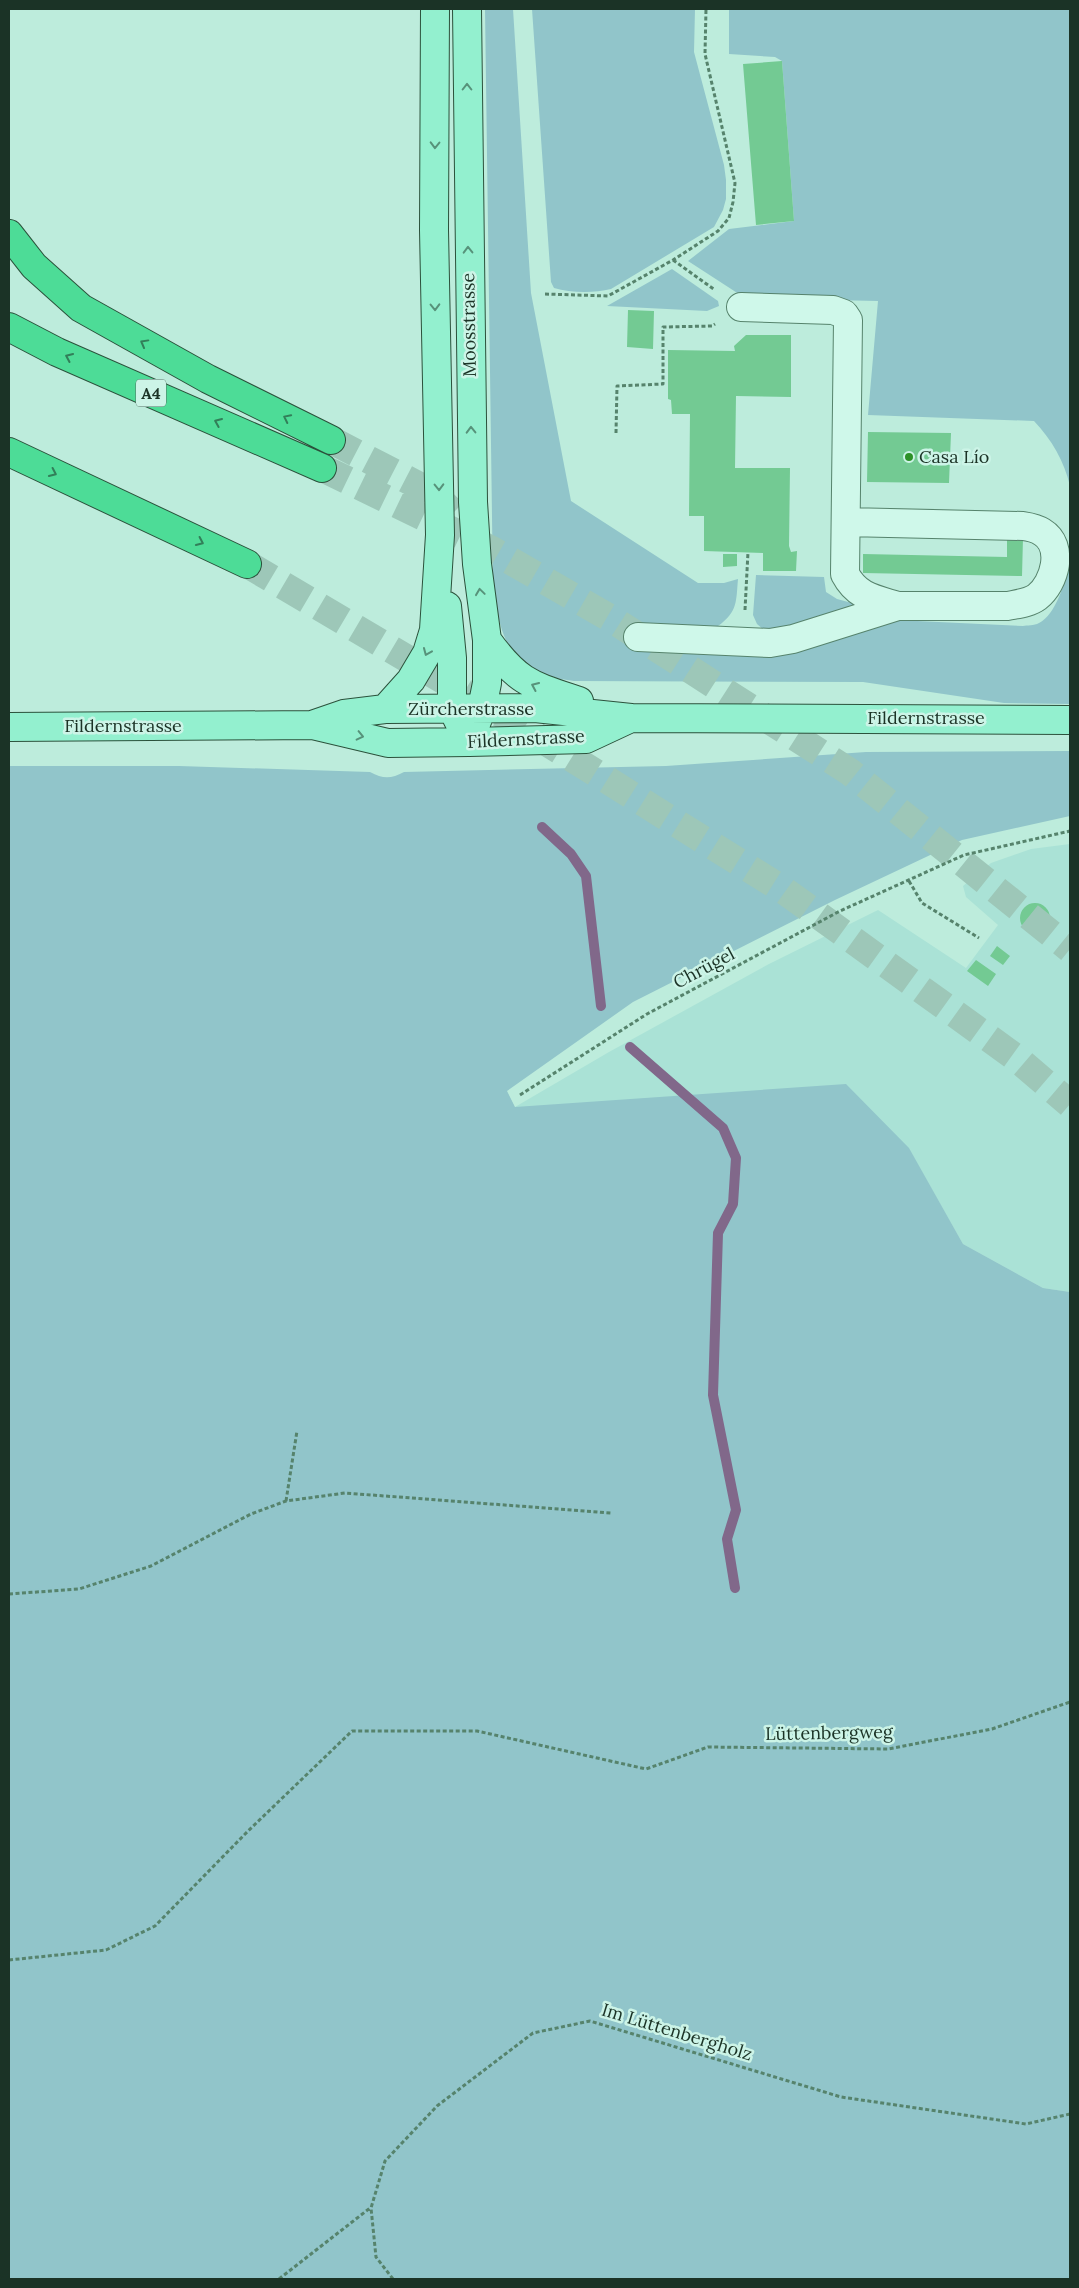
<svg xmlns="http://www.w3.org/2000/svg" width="1079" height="2288" viewBox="0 0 1079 2288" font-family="Lora,serif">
	<rect width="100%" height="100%" fill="#bdecdc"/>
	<path fill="#aae2d6" d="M1070,844v448l-27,-4 -80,-44 -54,-95 -394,-42 94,-55 160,-88 109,-54 88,58 32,-43 -32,-28 -3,-11 28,-23 40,-14z"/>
	<path fill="#91c5ca" d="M485,9h28l18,284 40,208 127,82h26l14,-4c-2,22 0,33 -20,47l-83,-3 -5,24 266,-27 127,6c4,-1 11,0 16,-3 17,-8 26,-42 31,-59v140l-66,-1 -141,-21 -289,-1c-61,-7 -72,-35 -81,-92z
		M532,9h163l-1,43 30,113 2,15v19l-3,11 -9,17 -103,62c-17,4 -40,4 -57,-1l-3,-6z
		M729,9h341v477c-6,-25 -18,-46 -36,-65l-166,-6 10,-114 -133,-3 -57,-37 41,-32 65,-8 -12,-160 -7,-4 -46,-3z
		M672,269l46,32 1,5 -12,5 -100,-5z
		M756,575l68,2 2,15 11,7 26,7 -77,26 -22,-2 -7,-6 -4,-9z
		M1070,751v65l-108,24 -127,60 -202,102 -126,89 8,16 331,-23 63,64 54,96 80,44 27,4v987h-1061v-1513h170l191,6c13,7 21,7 34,0l262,-6 200,-14z"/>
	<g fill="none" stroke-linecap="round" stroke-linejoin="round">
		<path stroke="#81688a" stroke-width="10" d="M542,827l29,27 15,22 15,130
			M630,1047l93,81 13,30 -3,46 -15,29 -5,162 23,115 -9,29 8,49"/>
	</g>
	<path fill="#73ca93" d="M782,61l12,160 -38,4 -13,-161z
		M628,310l26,1 -1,38 -26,-2z
		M746,335h45v62l-55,-1 -1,72h55l-1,78 2,6 6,-1 -1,20h-33v-18l-59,-2v-35h-15l1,-102h-18l-1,-14 -3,-1v-49l67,1 -1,-5z
		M868,432l83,1 -2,50 -82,-1z
		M1007,538h16l-1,38 -159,-3v-19l144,3z
		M723,554h14v12l-14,1z
		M1020 918a15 15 0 1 1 30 0a15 15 0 1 1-30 0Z
		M997,946l13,10 -7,9 -13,-9z
		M976,960l20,14 -8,12 -21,-15z"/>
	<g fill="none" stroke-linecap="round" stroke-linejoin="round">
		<path stroke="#9dc7b8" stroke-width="28" stroke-dasharray="28 14" stroke-linecap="butt" d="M331,440l102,53 20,20
			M322,468l168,81 120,69 240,154 220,177
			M247,564l264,156 271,169 233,168 55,47"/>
		<g stroke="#56836c" stroke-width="30">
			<path id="minor" d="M741,307l92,3 11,4 4,6 -3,254c12,23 30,25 53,32
				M638,637l132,6 23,-4 105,-33h109c10,-2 22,-3 30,-9 18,-14 28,-51 5,-65 -6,-4 -12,-5 -19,-6l-177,-4"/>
		</g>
		<g stroke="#2b513b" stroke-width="30">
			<path id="major" d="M467,9l6,493 4,62 10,76v43l-5,25 -13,34
				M447,606l5,52v50l8,16
				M487,640c31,43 44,45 92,61
				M385,709l26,-29 16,-27 7,-23 6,-95 -6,-305 1,-221
				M312,725l32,-11 41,-5 150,-1 96,10
				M9,727l303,-2 76,18 81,-1 117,-3 45,-21 439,2"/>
		</g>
		<g stroke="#2b513b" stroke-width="30">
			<path id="highway" d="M9,234l25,32 47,42 127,71 123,61
				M9,327l48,25 265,116
				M9,452l238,112"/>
		</g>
		<path stroke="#56836c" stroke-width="3" stroke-dasharray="4 2.5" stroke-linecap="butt" d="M673,260l42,30
			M545,294l63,2 65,-36 45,-29 11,-13 4,-16 2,-19 -30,-129 1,-45
			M616,433l1,-47 46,-2v-57l49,-1 3,-2
			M745,610l3,-58
			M909,881l13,22 57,35
			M520,1095l127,-81 193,-103 124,-56 106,-24
			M286,1501l11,-70
			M9,1594l70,-5 72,-23 100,-52 35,-13 59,-8 266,20
			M9,1960l97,-10 49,-24 93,-95 104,-100h125l169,38 62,-22 180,2 104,-20 78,-27
			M279,2279l91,-71
			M393,2279l-17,-22 -5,-49 14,-47 52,-55 96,-73 57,-12 251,76 185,27 44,-10"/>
		<use href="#minor" stroke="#cff8ea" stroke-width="28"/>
		<use href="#major" stroke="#93f0cf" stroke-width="28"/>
		<use href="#highway" stroke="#4ddc97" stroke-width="28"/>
	</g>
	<defs><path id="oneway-chevron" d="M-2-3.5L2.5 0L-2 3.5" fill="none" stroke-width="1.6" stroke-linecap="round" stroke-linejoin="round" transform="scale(1.25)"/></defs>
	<g stroke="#57927a">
		<use href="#oneway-chevron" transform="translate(467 87) rotate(-90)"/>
		<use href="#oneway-chevron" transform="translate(435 145) rotate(91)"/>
		<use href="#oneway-chevron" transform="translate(468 250) rotate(-91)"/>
		<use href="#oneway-chevron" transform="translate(435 307) rotate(89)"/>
		<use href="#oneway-chevron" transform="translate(471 430) rotate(-91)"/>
		<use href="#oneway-chevron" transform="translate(439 487) rotate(89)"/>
		<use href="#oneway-chevron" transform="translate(480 592) rotate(-98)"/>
		<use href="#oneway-chevron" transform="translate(427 652) rotate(113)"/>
		<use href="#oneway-chevron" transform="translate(535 686) rotate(-156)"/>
		<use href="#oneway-chevron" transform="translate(360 736) rotate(13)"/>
	</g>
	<g stroke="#327f59">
		<use href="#oneway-chevron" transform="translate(144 343) rotate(-151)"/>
		<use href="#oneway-chevron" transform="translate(69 357) rotate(-156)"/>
		<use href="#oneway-chevron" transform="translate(287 418) rotate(-154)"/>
		<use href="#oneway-chevron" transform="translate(218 422) rotate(-157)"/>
		<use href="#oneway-chevron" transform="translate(53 473) rotate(25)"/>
		<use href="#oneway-chevron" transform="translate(200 542) rotate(25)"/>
	</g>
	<circle fill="#2d9128" stroke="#ccf4e7" stroke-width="2" cx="909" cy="457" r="5"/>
	<g text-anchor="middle" stroke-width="5" stroke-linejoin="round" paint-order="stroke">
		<rect fill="#ccf4e7" stroke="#506d60" stroke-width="1" x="136" y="379.5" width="30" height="27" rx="4"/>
		<g font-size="16" font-weight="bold" fill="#1b3326">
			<text x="151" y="399">A4</text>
		</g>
		<g font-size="18" fill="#1b3326" stroke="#ccf4e7">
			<text transform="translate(469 325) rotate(-91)" y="6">Moosstrasse</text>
			<text x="471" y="715">Zürcherstrasse</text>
			<text x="926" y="724">Fildernstrasse</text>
			<text x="123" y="732">Fildernstrasse</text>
			<text transform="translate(526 739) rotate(-3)" y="6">Fildernstrasse</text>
			<text transform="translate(704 968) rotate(-28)" y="6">Chrügel</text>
			<text transform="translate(829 1733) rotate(-1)" y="6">Lüttenbergweg</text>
			<text transform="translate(677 2032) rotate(17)" y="6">Im Lüttenbergholz</text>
		</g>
		<g font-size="18" fill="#1b3326" stroke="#ccf4e7" text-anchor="start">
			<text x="919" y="463">Casa Lío</text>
		</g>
	</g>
	<rect width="1079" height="2288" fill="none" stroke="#1b3326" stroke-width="20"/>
</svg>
